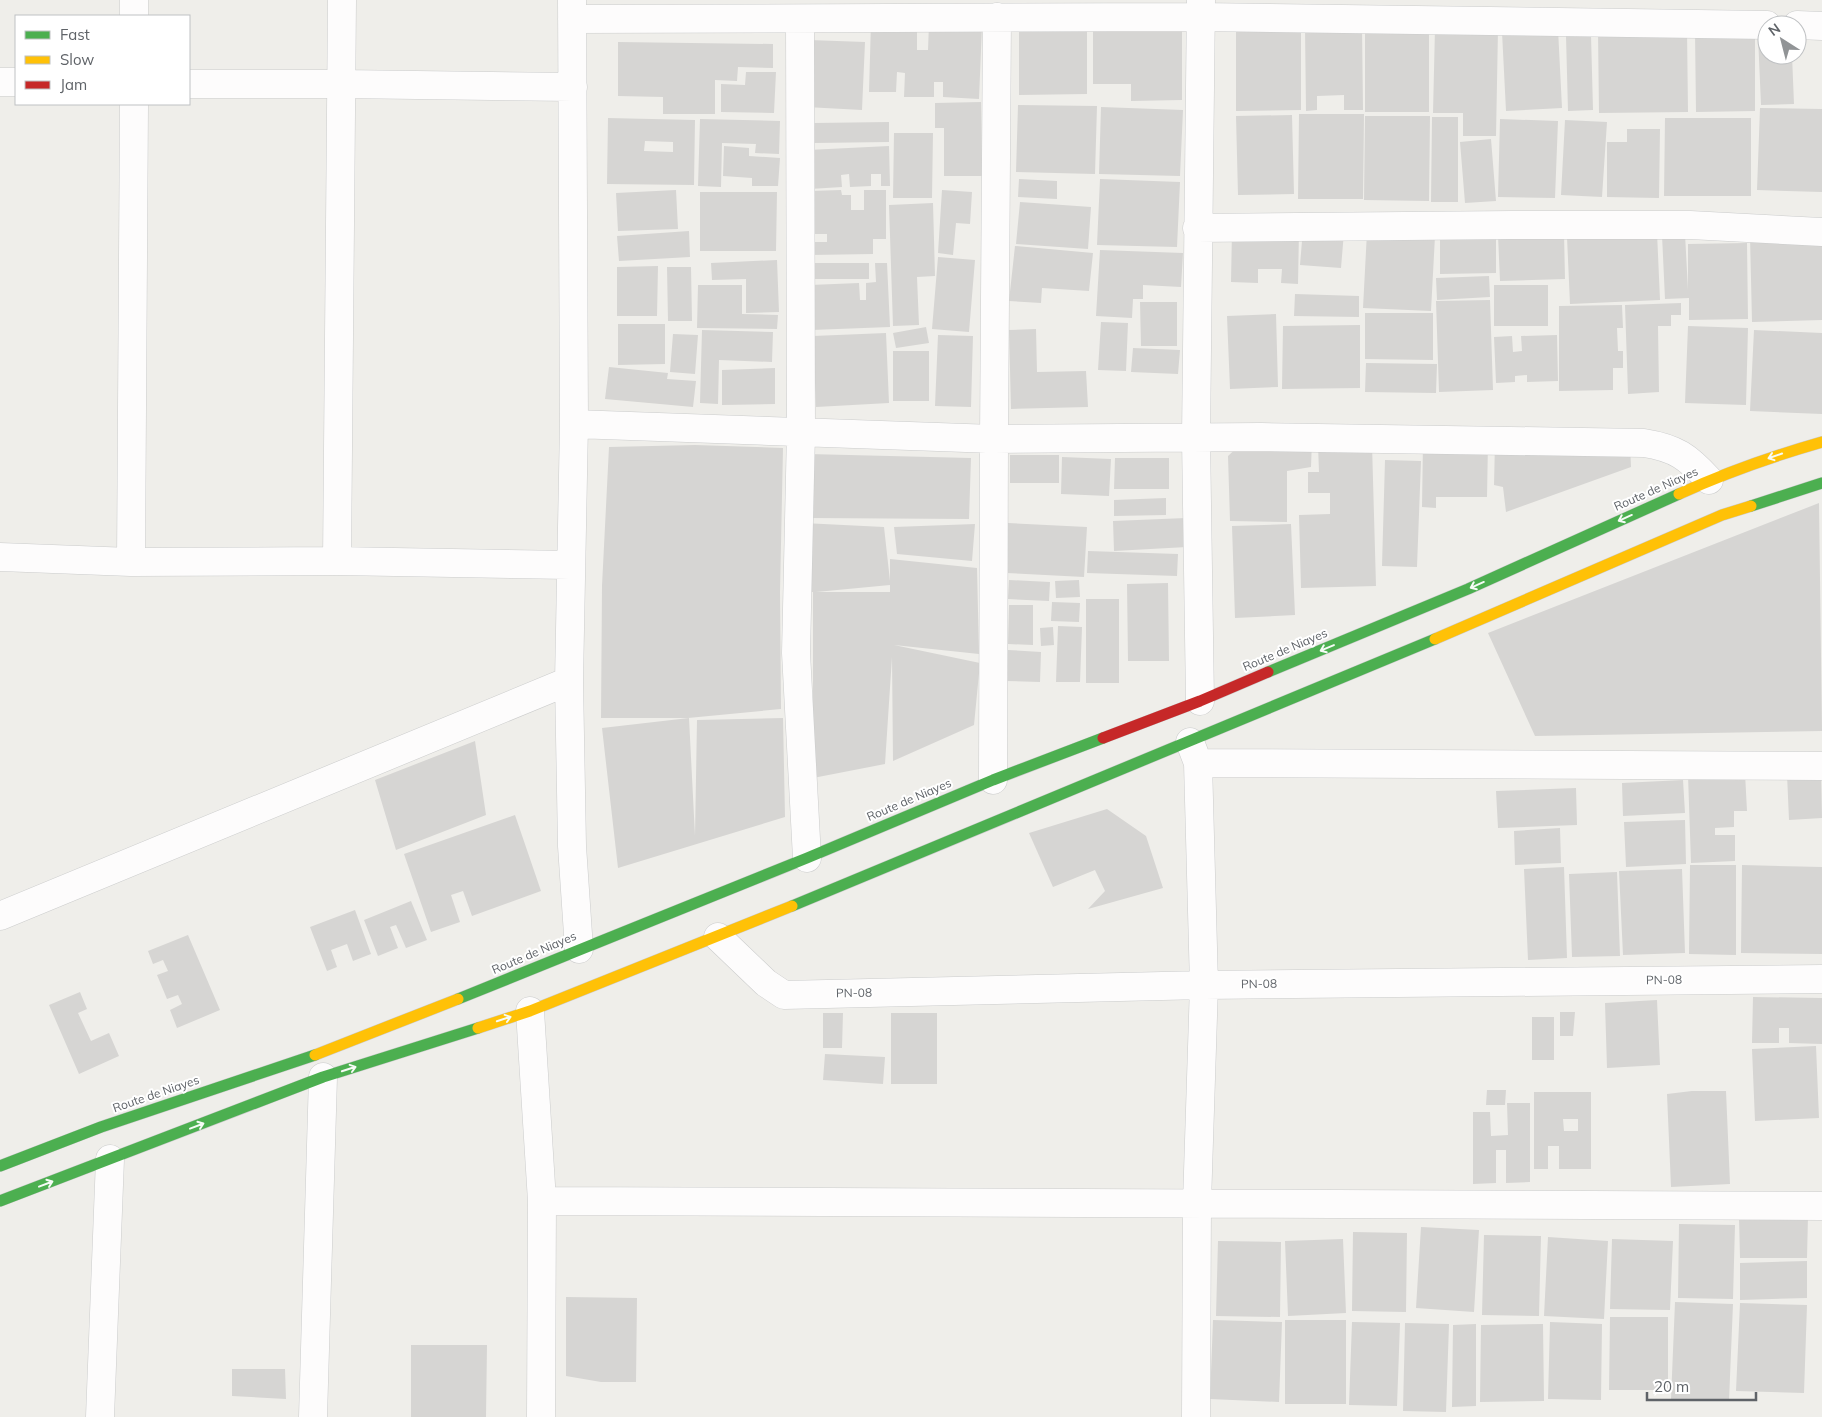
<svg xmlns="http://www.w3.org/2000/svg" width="1822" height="1417" viewBox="0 0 1822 1417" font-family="Mulish,sans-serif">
	<rect width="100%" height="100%" fill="#efeeea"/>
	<path fill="#d6d5d3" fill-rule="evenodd" d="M871,22l46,2v26h11l1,-26 53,1 -3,74 -36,-2v-15h-9v15h-30l1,-24 -8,-1 -1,20h-27z
		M1362,26l1,84h-19v-15l-27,1v14l-11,1 -1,-84z
		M1093,27h89v73l-51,1v-17h-38z
		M1301,27v83l-65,1v-83z
		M1365,28h64v84h-64z
		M1435,28l63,1 -2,107h-33v-23h-30z
		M1019,29h68v65l-68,1z
		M1558,29l4,79 -56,3 -4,-79z
		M1687,30l1,82 -89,1 -1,-82z
		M1755,31v80l-59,1 -1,-80z
		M1591,35l2,75 -25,1 -2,-75z
		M1767,35v20h25l2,49 -33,1 -3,-69z
		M809,40l56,2 -3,68 -56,-3z
		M618,42l155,2v24l-35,-1 -1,14 -22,-1v34h-52v-17l-45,-1z
		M746,72h30l-2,41 -53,-1v-28l24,1z
		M981,102l1,74h-38v-48h-9v-25z
		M1018,105l79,1 -2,68 -79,-2z
		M1101,107l82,3 -3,66 -81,-2z
		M1760,108l62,1v83l-65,-2z
		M1299,114h65l-1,85h-65z
		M1292,115l2,79 -56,1 -2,-79z
		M1365,116h65l-1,85 -65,-1z
		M1432,117h26v85h-27z
		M608,118l87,2 -1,65 -87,-1zM645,141l28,1v10l-29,-1z
		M1665,118h86v78h-87z
		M700,119l80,2 -1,33 -24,-1 1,-9 -34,-1 -1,44 -23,-1z
		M1500,119l58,2 -3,77 -57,-1z
		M1565,120l42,2 -5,75 -41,-2z
		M889,122v20l-75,1v-20z
		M1627,129h33l-1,69 -52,-1v-55h20z
		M894,133h39l-1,65h-39z
		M1491,139l5,62 -31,2 -5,-61z
		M724,146l25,2v8l31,2 -2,28h-26v-8l-29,-2z
		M889,146l1,40h-9v-12h-10v12l-21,1 -1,-13 -8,1 1,12 -32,2 -2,-39z
		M1019,179l38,2v18l-39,-2z
		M1100,179l80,3 -3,65 -80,-2z
		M676,190l2,39 -60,2 -2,-38z
		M841,190l1,5h9v15h13v-20h22v49h-13v15l-63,1v-13h17v-8h-17v-43z
		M942,190l30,2 -2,32 -14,-1 -3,32 -15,-2z
		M700,192h77l-1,59h-76z
		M1020,202l71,5 -3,42 -72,-5z
		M933,203l2,73 -18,1 2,48 -26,1 -4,-121z
		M1303,229l41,3 -3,36 -41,-3z
		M689,231l1,26 -71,4 -2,-25z
		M1232,231h67l-1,53 -17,-1 1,-14h-24v14l-27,-1z
		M1367,232l68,4 -4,75 -68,-3z
		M1657,232l3,68 -90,4 -3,-67z
		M1496,233v40l-56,1v-40z
		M1564,233l1,46 -65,2 -2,-46z
		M1685,234l3,56v-46l59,-1 1,76 -59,1v-22l-24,1 -3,-64z
		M1822,234v86l-70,2 -2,-86z
		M1015,246l78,7 -4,38 -47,-3 -1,15 -32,-2z
		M1100,250l83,3 -2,34 -38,-2v14h-10l-1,19 -36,-2z
		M938,257l37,3 -6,72 -37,-3z
		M777,260l2,52 -33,1v-34l-34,1 -1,-17z
		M811,263h58v16h-58z
		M875,263h12l3,64 -79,3 -1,-45 49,-2 1,17h6v-17l10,-1z
		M658,266l-1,50h-40v-49z
		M667,267h24l1,54h-24z
		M1489,276l1,21 -53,3 -1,-22z
		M698,285h44v29l36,1 -1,14 -80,-1z
		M1494,285h54v41h-54z
		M1295,294l64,2v21l-65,-1z
		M1490,300l3,90 -54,2 -3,-91z
		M1140,302h37v44h-36z
		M1681,303v12h-10v11h-13l1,66 -31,2 -3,-89z
		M1622,305l1,23h-6l1,23h5v17h-10v22l-54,1v-85z
		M1365,313h68v47l-68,-1z
		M1276,314l2,73 -48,2 -3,-73z
		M1101,322l27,1 -2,48 -28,-1z
		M618,324h47v40l-47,1z
		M1360,325v63l-78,1 1,-63z
		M1688,326l60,2 -2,77 -61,-2z
		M926,327l3,16 -33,5 -3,-15z
		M1036,329l1,43 49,-1 2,36 -77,2 -2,-79z
		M702,330l71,2 -1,30 -53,-2 -1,44 -18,-1z
		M1754,330l68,3v81l-72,-3z
		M886,333l3,70 -73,4 -3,-71z
		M673,334l25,1 -3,39 -25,-2z
		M938,335l35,1 -2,71 -36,-1z
		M1557,335l1,46 -31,1v-7l-12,1v6l-19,1 -2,-46 18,-1 1,16 9,-1 -1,-15z
		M1133,348l47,2 -2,24 -47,-2z
		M893,351h36v50h-36z
		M1366,363l71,1 -1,29 -71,-1z
		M609,367l59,6 -1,6 29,2 -3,26 -88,-8z
		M775,368v36l-53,1v-35z
		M1312,440l-1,27 -24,4v51l-57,-1 -2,-65 15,-14z
		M1423,442h65l-1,55h-51v11l-14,-1z
		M1495,442l135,1 1,24 -125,45 -3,-25 -9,-2z
		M1372,444l4,142 -75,2 -2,-73 31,-1v-21h-22v-21h11l-1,-27z
		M695,445l88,3 -3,144 1,117 -93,9h-87l1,-132 7,-139z
		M808,454l163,4 -2,61 -160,-1z
		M1010,455h49v28h-49z
		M1062,457l49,2 -2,37 -48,-2z
		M1115,458h54v31h-55z
		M1385,460l36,1 -4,106 -35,-1z
		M1166,498v17l-52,1v-16z
		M1819,503l3,228 -287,5 -47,-103z
		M1186,518l1,29 -73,4 -1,-30z
		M803,523l81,4 6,54v-22l87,9 2,86 -85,-9 86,18 -6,62 -81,36 -1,-104 -7,107 -72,14v-186l-8,1zM890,585v7h-74z
		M1008,523l79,4 -3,50 -78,-4z
		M975,524l-3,37 -75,-7 -3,-27z
		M1291,524l4,91 -60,3 -3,-92z
		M1088,551l90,3 -1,22 -90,-3z
		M1009,580l41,2 -1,19 -41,-2z
		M1079,580l1,17 -24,1 -1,-17z
		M1168,583l1,78h-41l-1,-77z
		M1086,599h33v84h-33z
		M1052,602l28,1 -1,19 -28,-1z
		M1009,605h24v40l-25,-1z
		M1058,626l24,1 -2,55h-24z
		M1053,627l1,18 -13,1 -1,-18z
		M1008,650l33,2 -1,30 -34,-1z
		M689,718l6,118 2,-116 86,-2 2,99 -167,51 -16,-140z
		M475,741l11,74 -90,35 -21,-70z
		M1821,772l1,46 -33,2 -2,-46z
		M1745,773l2,38h-13v16l-19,1v7h20v26l-44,2 -3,-88z
		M1683,780l2,33 -62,3 -1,-33z
		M1576,788l1,37 -79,3 -2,-37z
		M1107,809l39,27 17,52 -75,21 17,-18 -10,-21 -42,17 -24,-54z
		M515,815l26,76 -69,25 -9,-25 -12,4 9,27 -29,10 -27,-78z
		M1685,820l1,44 -60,3 -2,-45z
		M1560,828l1,35 -46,2 -1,-34z
		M1690,865h46v90l-47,-1z
		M1742,865l80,2v87l-81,-1z
		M1564,867l3,91 -39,2 -4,-91z
		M1682,869l3,84 -62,2 -4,-84z
		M1617,872l3,84 -48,1 -3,-83z
		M411,901l16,39 -21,8 -10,-23 -6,2 8,21 -20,8 -14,-36z
		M355,910l16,44 -18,7 -6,-17 -16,6 6,17 -10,4 -17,-44z
		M188,935l32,75 -43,18 -7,-18 12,-6 -4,-9 -11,4 -10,-24 11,-4 -5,-11 -10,4 -5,-13z
		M80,992l7,17 -9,4 13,28 18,-8 10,23 -40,18 -30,-69z
		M1753,997l69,1v46l-33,-1v-15h-10v15h-27z
		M1657,1000l3,65 -53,3 -2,-65z
		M1560,1012h15l-2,24h-13z
		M823,1013h20l-1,35h-19z
		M891,1013h46v71h-46z
		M1532,1017h22v43h-22z
		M1816,1046l3,72 -64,3 -3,-72z
		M825,1054l60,3 -2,27 -60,-4z
		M1487,1090h19l-1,15h-19z
		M1692,1091h34l4,93 -59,3 -4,-93z
		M1534,1092h57v77h-32v-23h-11v23h-14zM1563,1119h15v12h-14z
		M1507,1103h23v79l-24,1v-33h-10v33l-23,1v-72h17l1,24 17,-1z
		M1808,1216l-1,42h-67l-1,-41z
		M1679,1224l56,1 -2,74 -55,-1z
		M1421,1227l58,3 -5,82 -58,-4z
		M1353,1232l54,1 -1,79 -54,-1z
		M1484,1235l57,1 -2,80 -57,-1z
		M1548,1237l60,4 -4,78 -60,-3z
		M1343,1239l3,74 -58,3 -3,-75z
		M1612,1239l61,2 -3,69 -60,-1z
		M1218,1241l63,1 -1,75 -64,-1z
		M1807,1261v37l-67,2v-37z
		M566,1297l71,1 -1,84h-35l-35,-6z
		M1675,1302l58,2 -4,97 -58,-2z
		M1740,1303l67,2 -3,88 -68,-2z
		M1610,1317h58v73h-59z
		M1213,1320l69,2 -3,80 -69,-3z
		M1285,1320h61v84h-61z
		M1352,1322l48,1 -3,83 -48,-1z
		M1550,1322l52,2 -1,76 -53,-1z
		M1405,1323l44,1 -3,88 -43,-1z
		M1476,1324v82l-24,1 1,-82z
		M1543,1324l1,77 -64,1 1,-77z
		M411,1345h76l-1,72h-75z
		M232,1369h53l1,30 -54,-3z"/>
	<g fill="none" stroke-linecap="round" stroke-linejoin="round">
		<g stroke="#cbcccc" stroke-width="29">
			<path id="street" d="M134,0v16
				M572,0l2,424 -5,257 3,165 7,103
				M572,19l629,-2 566,8
				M800,19l1,413 -5,221 11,205
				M1797,25l25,1
				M0,82h16
				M189,84h153l231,3
				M1197,228l315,-3h178l132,7
				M574,424l420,15 267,-2 383,6c32,5 44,14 65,37
				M0,557l131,5 206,-1 233,4
				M337,561l5,-561
				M131,562l3,-458
				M1200,701l-4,-263 5,-438
				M1190,742l8,21 6,222 -7,218 -1,214
				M1198,763l624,3
				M993,780l1,-341 3,-422
				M0,916l569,-235
				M718,937l48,46 18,12 420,-10 618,-6
				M530,1011l12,190 -1,216
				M542,1201l1280,5
				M100,1417l10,-258
				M313,1417l10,-340"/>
		</g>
		<g stroke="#cacacb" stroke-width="12">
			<path id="fast" d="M1751,506l71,-23
				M1268,672l200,-83 211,-95
				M792,906l643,-267
				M458,999l349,-141 186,-78 110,-42
				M0,1166l101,-39 214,-72
				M0,1201l323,-124 155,-49"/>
		</g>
		<g stroke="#cacacb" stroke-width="12">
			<path id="slow" d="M1679,494c46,-21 94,-38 143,-52
				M1435,639l287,-124 29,-9
				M478,1028l52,-17 262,-105
				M315,1055l143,-56"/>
		</g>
		<g stroke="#cacacb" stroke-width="12">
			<path id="jam" d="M1103,738l97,-37 68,-29"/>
		</g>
		<use href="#street" stroke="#fdfcfc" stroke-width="28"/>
		<use href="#fast" stroke="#4caf50" stroke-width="11"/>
		<use href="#slow" stroke="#ffc107" stroke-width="11"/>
		<use href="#jam" stroke="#c62828" stroke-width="11"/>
	</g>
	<defs><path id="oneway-shaft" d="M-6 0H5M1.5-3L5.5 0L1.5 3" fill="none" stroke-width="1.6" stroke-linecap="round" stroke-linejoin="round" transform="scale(1.25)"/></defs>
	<g stroke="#f6fbf6">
		<use href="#oneway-shaft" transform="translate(1775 456) rotate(161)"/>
		<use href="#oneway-shaft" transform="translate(1625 518) rotate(156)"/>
		<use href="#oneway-shaft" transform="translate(1477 585) rotate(156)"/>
		<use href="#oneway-shaft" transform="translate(1327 648) rotate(157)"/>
		<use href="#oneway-shaft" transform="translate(504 1019) rotate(-18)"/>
		<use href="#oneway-shaft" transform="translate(349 1069) rotate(-18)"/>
		<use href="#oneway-shaft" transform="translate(197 1126) rotate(-21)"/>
		<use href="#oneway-shaft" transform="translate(46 1184) rotate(-21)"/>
	</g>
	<g text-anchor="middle" stroke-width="4" stroke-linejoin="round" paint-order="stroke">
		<g font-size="12" fill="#5f6368" stroke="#fff">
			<text transform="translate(1656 489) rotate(-24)" y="4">Route de Niayes</text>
			<text transform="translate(1285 650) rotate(-23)" y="4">Route de Niayes</text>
			<text transform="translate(909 800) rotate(-23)" y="4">Route de Niayes</text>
			<text transform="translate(534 953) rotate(-23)" y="4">Route de Niayes</text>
			<text transform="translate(1664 980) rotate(-1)" y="4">PN-08</text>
			<text transform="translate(1259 984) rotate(-1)" y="4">PN-08</text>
			<text transform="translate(854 993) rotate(-1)" y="4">PN-08</text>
			<text transform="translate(156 1094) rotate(-19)" y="4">Route de Niayes</text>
		</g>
	</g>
	<rect x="15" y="15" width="175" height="90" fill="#ffffff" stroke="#bfc1c3"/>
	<rect x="25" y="31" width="25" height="8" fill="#4caf50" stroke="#bfc1c3"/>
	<text x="60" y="40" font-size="15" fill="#5f6368">Fast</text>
	<rect x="25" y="56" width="25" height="8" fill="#ffc107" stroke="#bfc1c3"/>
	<text x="60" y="65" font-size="15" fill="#5f6368">Slow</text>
	<rect x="25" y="81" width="25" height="8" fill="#c62828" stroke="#bfc1c3"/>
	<text x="60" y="90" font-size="15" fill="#5f6368">Jam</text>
	<g transform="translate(1782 40) rotate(324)"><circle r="24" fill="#ffffff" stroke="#bfc1c3"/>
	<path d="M0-4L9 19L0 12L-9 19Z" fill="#919496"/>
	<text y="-8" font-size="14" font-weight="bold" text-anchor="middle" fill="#5f6368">N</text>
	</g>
	<path d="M1647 1392v8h109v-8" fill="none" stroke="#5f6368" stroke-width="2.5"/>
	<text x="1654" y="1392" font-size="15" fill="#5f6368" stroke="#ffffff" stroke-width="4" paint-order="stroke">20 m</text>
</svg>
